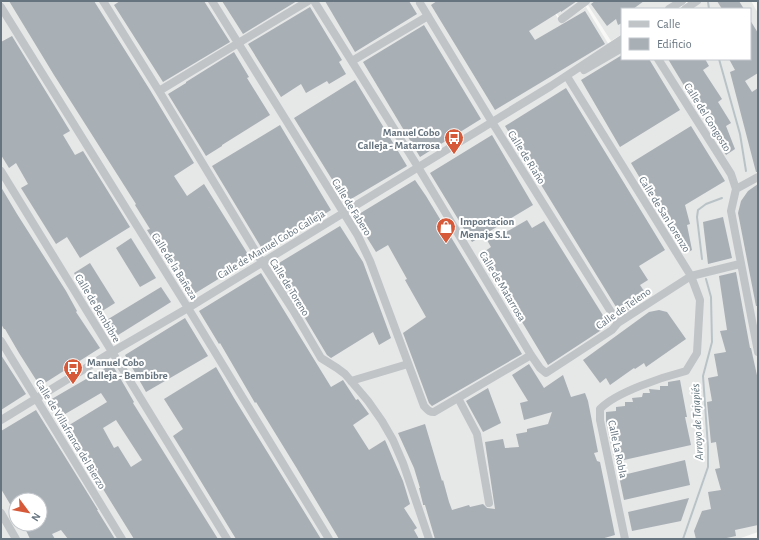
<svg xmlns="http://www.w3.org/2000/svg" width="759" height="540" viewBox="0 0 759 540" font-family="'Alegreya Sans',sans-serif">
	<rect width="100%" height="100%" fill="#f8f8f6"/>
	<path fill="#e6e7e7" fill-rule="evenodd" d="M1,1h546l14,22 25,-16 26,43 10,-5v14h128v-50h-70l13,-8h58l7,12v519l-20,7h-737zM16,500h24v24h-24z
		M548,1h128l-13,8h-41v25l-11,7 -23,-36 -26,16z"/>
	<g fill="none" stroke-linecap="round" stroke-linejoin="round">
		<path stroke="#b9c3c7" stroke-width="2" d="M708,2l1,7
			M719,59l21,75 6,37
			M702,259l-5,-42 1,-7 8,-6 16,-6
			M683,539l25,-72v-20l-5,-71 9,-34 -1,-45 -5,-18"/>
	</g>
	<path fill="#a8afb5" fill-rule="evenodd" d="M9,1h85l56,89 44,73 -20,13 13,20 17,-12 47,75 -62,38 -42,-67 3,-1 -15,-24 1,-1 -82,-129z
		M120,1h84l26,41 -67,40 -49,-77z
		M222,1h75l-54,33z
		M325,1h84l8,13 -62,38z
		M437,1h140l-16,11v-1l-32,20 6,9 50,-29 20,33 -110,66 -64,-105z
		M595,1h49l-11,8h-11v14l-4,2 -2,-6 -9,7 -16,-22z
		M717,1h22l5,8h-22z
		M310,7l32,53 -3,2 7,12 -17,10 -2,-3 -21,12 -5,-9 -20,13 -33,-53z
		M750,20l8,13v40l-13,8 7,11 6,-4v84h-2l-26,-100 5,-2 -6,-11h21z
		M424,25l57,94 -61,38 -57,-95z
		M12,36l58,95 -7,4 12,20 8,-4 47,76 -50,31 -13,-21 -11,7 -35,-56 7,-4 -12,-21 -7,5 -8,-13v-113z
		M234,52l15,25 -2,1 23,37 -48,30v1l-16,10 -38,-62 18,-11v-1z
		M622,55v4h27l31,51 -60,37 -39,-67z
		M668,59h37l4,7 -6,4 19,29 -4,3 13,21 -5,3 9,23 -9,6z
		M355,80l52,86 -61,36 -52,-84z
		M566,88l99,162 -26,16 9,14 -8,5 8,12 -27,18 -116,-189z
		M280,125l51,85 -67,42 -52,-86z
		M691,126l34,55 -40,24 5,19 -3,1 5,25 -7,4 -54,-91z
		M492,135l41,70 -43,26 4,8 33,-19 5,8 12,-7 65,104 -61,40 -67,-111 10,-7 -7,-12 -12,7 -42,-69z
		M415,180l11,16 96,158 -90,52 -3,-3 -26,-70 23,-16 -21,-37 2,-1 -19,-34 -12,7 -22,-35z
		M758,184v122h-2l-18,-93 3,-12 7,-10z
		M1,187l16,27 49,77 11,20 -1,1 24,36 -60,38 -21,-33 -14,-24h-1l-3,-5z
		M723,217l9,41 -24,6 -5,-42z
		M340,226l23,36 28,76 -12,7 -6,-13 -42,26 -4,-3 -53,-89z
		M131,238l25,40 -16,9 -24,-39z
		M90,263l25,40 -16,10 -25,-40z
		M736,272l14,76h1l7,32v145l-23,5 1,6 -14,3h-26l-2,-8 8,-20 9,-2 -3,-17 13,-2 -6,-21 5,-1 -4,-26 -5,1 -4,-41 5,-1 -4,-23 10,-2 -4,-22 12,-2 -6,-21 7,-1 -8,-54z
		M261,273l70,114 12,-7 13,20 2,-1 11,15 -16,11 16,25 16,-10 18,41 7,23 -6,4 13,20 -3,2 5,9h-80l-43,-72 -40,-65 -1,1 -35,-60 -1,1 -20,-33z
		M161,287l10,15 -56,35 -10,-16z
		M659,310l8,2 19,27 -40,28 -2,-4 -9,6 -1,-1 -24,17 -4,-7 -6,5 -17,-23 66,-48z
		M185,318l23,38 -62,36 -21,-37z
		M1,355l25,39 -25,16z
		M112,364l22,38 -1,1 85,136h-84l-49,-79 -2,1 -7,-13 2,-1 -12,-20 41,-25 -6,-9 -41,24 -10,-17zM116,420l26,40 -11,7 -13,-21 -4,2 -11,-20z
		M529,364l15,24 19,-13 8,22 14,-4 3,8 10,51 -4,1 3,8 3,1 15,73 -14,4h-166l-10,-34h-2v-1l-4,-16h1l-6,-20 -16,-35 27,-9 17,57 1,-1 6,22 3,8 17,-5 1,2 13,-3 4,4 8,1 -10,-67 18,-3 2,9 14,-1 -3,-13 11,-2v-3l21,-5 4,-12 -28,8 -4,-17 8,-2 -16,-26z
		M216,367l18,31 87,141h-85l-53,-87 -10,-16 10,-7 -19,-30z
		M680,380l7,37h-2l6,28 -76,17 -9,-40v-10l10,-1v-4l9,-1v-4h8l-1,-4 10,-1 1,-4h7l-1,-4 11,1v-4h8v-4z
		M488,388l13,35 -18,9 -17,-31z
		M36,410l62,100h-1l18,29h-47l-7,-9 -9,4 3,5h-25l-7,-15h17v-24h-24v14l-15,-25v-58z
		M685,460l5,25 -66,15 -5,-24z
		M689,498l-8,23 -49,10 -4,-19z"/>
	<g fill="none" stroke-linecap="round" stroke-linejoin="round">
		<path stroke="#c0c4c7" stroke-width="8" d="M103,1l56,90 103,171 31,48 28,48 16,10 8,6 23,27 14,20 11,19 10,23 26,76
			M212,1l146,235 12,25 54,145c4,4 5,6 10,6l97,-57
			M314,1l104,166 113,188 9,13 6,5 66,-43 6,-7 73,-47 49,-12
			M420,3l72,119 126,201
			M1,7l187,301 141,231
			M669,9l13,-8
			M685,9l12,-8
			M562,19l24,-18
			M658,59l73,115 5,15
			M352,61l76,-45
			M584,70l38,-22
			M568,78l123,198 9,24 -3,53 -11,18c-23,6 -70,21 -86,38v11l25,119
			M159,91l149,-90
			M1,171l226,368
			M758,177l-22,12 -5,22 27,141
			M1,341l121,198
			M351,381l57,-17
			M458,398l19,36 12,69
			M1,420l111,-68 76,-44 363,-222 71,-47
			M1,513l15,26"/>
	</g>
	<defs>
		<g id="bus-pin" transform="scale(1)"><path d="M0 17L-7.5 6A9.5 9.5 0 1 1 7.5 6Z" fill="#d65a39" stroke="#fff"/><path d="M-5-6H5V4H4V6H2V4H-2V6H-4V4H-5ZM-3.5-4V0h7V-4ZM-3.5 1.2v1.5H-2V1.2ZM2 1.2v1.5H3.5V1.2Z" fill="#fff"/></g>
		<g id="shop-pin" transform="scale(1)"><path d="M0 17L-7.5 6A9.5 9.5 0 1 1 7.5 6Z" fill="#d65a39" stroke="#fff"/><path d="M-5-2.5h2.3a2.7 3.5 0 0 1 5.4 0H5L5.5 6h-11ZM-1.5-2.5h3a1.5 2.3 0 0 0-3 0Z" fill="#fff"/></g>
	</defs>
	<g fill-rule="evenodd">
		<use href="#bus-pin" x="454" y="138"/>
		<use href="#shop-pin" x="446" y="227"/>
		<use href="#bus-pin" x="73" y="368"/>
	</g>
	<g text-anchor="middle" stroke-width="4" stroke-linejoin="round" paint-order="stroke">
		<g font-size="11" fill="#66747f" stroke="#fff">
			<text transform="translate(708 117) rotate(58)" y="4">Calle del Congosto</text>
			<text transform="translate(527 157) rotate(58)" y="4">Calle de Riaño</text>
			<text transform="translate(352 207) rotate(58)" y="4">Calle de Fabero</text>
			<text transform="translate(665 214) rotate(58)" y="4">Calle de San Lorenzo</text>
			<text transform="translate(271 244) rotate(-31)" y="4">Calle de Manuel Cobo Calleja</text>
			<text transform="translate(175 266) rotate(58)" y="4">Calle de la Bañeza</text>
			<text transform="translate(503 286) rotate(59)" y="4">Calle de Matarrosa</text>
			<text transform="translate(290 287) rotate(58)" y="4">Calle de Toreno</text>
			<text transform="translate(98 308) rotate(59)" y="4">Calle de Bembibre</text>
			<text transform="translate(623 308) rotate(-35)" y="4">Calle de Teleno</text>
			<text transform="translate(71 434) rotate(59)" y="4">Calle de Villafranca del Bierzo</text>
			<text transform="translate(618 449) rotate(78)" y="4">Calle La Robla</text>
		</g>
		<g font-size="11" font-weight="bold" fill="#66747f" stroke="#fff" text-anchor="start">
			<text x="440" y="136" text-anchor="end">Manuel Cobo<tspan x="440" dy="13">Calleja - Matarrosa</tspan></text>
			<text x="460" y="225">Importacion<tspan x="460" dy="13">Menaje S.L.</tspan></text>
			<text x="87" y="366">Manuel Cobo<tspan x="87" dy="13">Calleja - Bembibre</tspan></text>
		</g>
		<g font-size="12" font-style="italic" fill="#667980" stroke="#fff">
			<text transform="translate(697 422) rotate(-93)" y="4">Arroyo de Tajapiés</text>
		</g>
	</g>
	<rect width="759" height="540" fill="none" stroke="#66747f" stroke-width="4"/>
	<rect x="621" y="8" width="130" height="52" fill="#ffffff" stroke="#c2c7cc"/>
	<rect x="629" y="21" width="20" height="6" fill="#c0c4c7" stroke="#c2c7cc"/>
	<text x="657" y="28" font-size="12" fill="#66747f">Calle</text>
	<rect x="629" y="38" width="20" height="12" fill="#a8afb5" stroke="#c2c7cc"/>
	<text x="657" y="48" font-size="12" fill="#66747f">Edificio</text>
	<g transform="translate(28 512) rotate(122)"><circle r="19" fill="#ffffff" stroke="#c2c7cc"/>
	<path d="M0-3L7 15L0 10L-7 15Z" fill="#d65a39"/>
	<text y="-6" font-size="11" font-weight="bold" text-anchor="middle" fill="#66747f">N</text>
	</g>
</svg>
